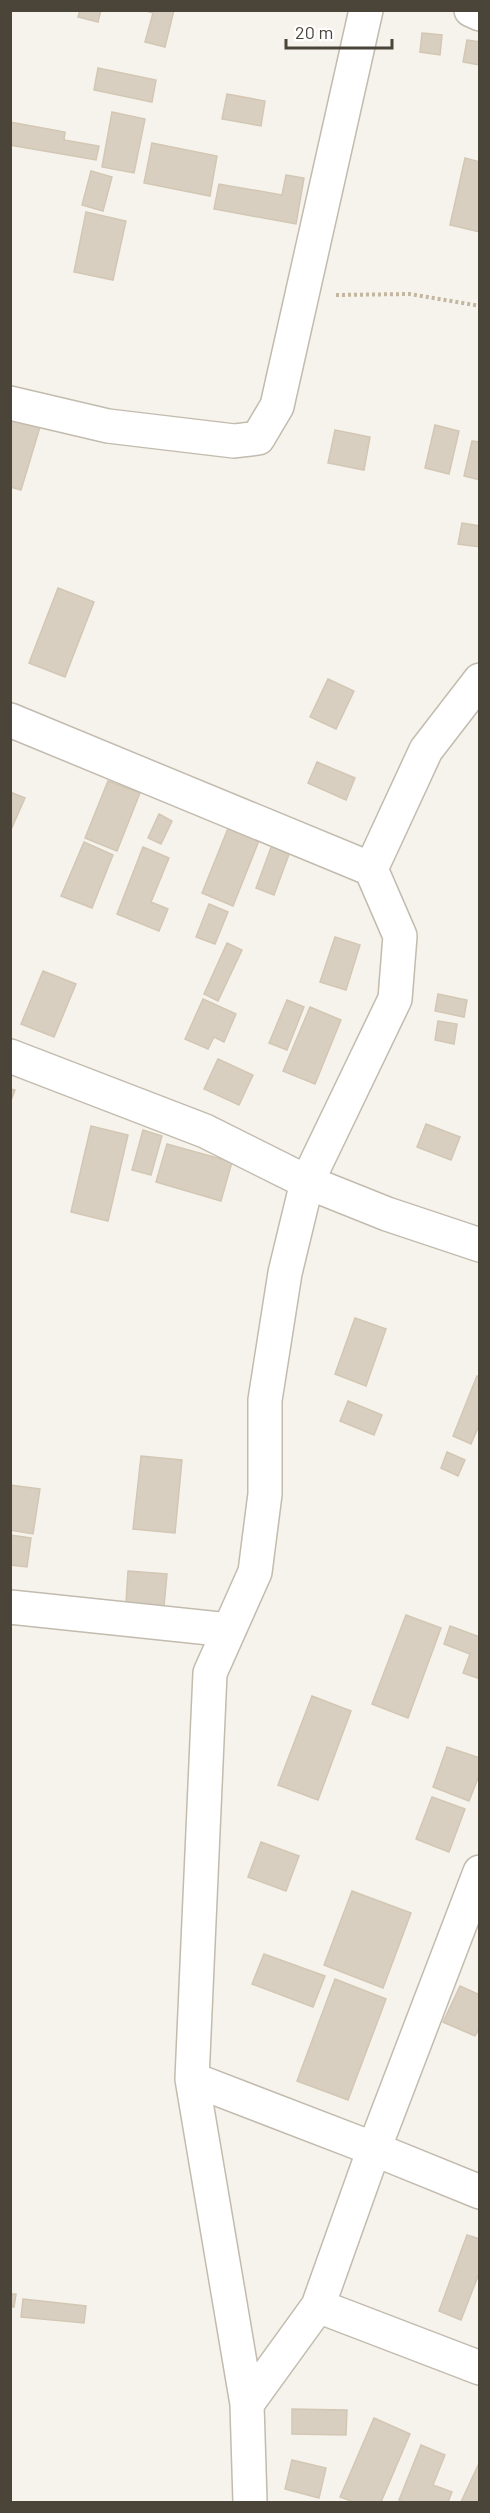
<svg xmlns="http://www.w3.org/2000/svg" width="490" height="2513" viewBox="0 0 490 2513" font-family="Barlow,sans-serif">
	<rect width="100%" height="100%" fill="#f6f3ec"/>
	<path fill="#d8cfc1" stroke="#d3c7b4" stroke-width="1.5" d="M80,10h21l-3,12 -20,-5z
		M143,10h31l-9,37 -20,-5 8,-29z
		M422,33l20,2 -2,20 -20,-3z
		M467,40l13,2v23l-17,-3z
		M98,68l58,12 -4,22 -58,-12z
		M227,94l38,7 -4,25 -39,-7z
		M112,112l33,7 -11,54 -32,-6z
		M10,122l55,10 -1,8 35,6 -3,14 -86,-15z
		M152,143l65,13 -7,40 -66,-13z
		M465,158l15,4v70l-30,-7z
		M91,171l21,6 -9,34 -21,-6z
		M286,175l18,3 -8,46 -82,-15 5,-25 63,11z
		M86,212l40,9 -13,59 -39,-8z
		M10,418l30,9 -19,63 -11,-3z
		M435,425l24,6 -10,43 -24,-6z
		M335,430l35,7 -6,33 -36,-7z
		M472,441l8,1v38l-16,-4z
		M462,523l18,3v21l-22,-3z
		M58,588l36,14 -29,75 -36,-14z
		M328,679l26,12 -18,38 -26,-12z
		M317,762l38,16 -9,22 -38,-17z
		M108,781l32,12 -23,58 -32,-13z
		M10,792l15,6 -15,34z
		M159,814l13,7 -11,23 -13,-6z
		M231,821l31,12 -29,73 -31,-13z
		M84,842l29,13 -21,53 -31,-12z
		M273,842l18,7 -17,46 -18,-7z
		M143,847l26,11 -18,44 17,7 -9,22 -42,-17z
		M209,904l19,8 -13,32 -19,-7z
		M335,937l25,8 -14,45 -26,-8z
		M227,943l15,7 -24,51 -14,-7z
		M43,971l33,13 -22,53 -33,-13z
		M438,994l29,6 -3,17 -29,-6z
		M203,999l33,15 -12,28 -10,-5 -6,12 -23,-10z
		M287,1000l17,7 -17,43 -18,-7z
		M310,1007l31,13 -26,64 -32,-13z
		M438,1021l19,3 -3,20 -19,-4z
		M218,1059l35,16 -14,30 -35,-16z
		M10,1089l5,1 -5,13z
		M426,1124l34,13 -9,23 -34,-13z
		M91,1126l37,9 -20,86 -37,-9z
		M143,1130l19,6 -11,39 -19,-5z
		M167,1144l65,18 -11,39 -65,-19z
		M355,1318l31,11 -20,57 -31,-12z
		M477,1376l3,1v46l-9,21 -18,-8z
		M348,1401l34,14 -8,20 -34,-14z
		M447,1452l18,8 -7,16 -17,-8z
		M141,1456l41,4 -7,73 -42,-4z
		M10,1485l30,4 -7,45 -23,-4z
		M10,1535l21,3 -4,29 -17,-2z
		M128,1571l39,3 -3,32 -38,-4z
		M406,1615l35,13 -33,90 -36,-14z
		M450,1626l30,11v42l-17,-6 7,-19 -26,-10z
		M312,1696l39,15 -33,89 -40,-15z
		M447,1747l33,11v15l-11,28 -36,-14z
		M432,1797l33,12 -16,43 -33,-13z
		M261,1842l38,14 -13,35 -38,-14z
		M352,1891l59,22 -28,75 -59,-23z
		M264,1954l61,22 -12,31 -61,-23z
		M335,1979l51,20 -38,101 -51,-19z
		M460,1986l20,9v32l-5,9 -32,-14z
		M467,2235l13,4v32l-19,49 -22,-9z
		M10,2294h6l-2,13h-4z
		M23,2299l63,7 -2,17 -63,-6z
		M292,2409l55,1 -1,25 -54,-1z
		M374,2418l36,16 -29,68h-27l-14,-5z
		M421,2445l24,10 -12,30 19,7 -4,10h-42l-7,-2z
		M292,2460l34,8 -7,30 -34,-9z
		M480,2461v41h-19z"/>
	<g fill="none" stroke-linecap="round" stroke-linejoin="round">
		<g stroke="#c2bbae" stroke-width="36">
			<path id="minor" d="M471,10l9,4
				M10,403l98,23 126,15 24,-3 19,-32 89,-396
				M480,680l-54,70 -55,119 29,67 -5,63 -88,183 80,32 93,31
				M10,720l361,149
				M10,1056l195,75 102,51 -22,91 -20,127v94l-10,78 -45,101 -18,406 55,325 3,98
				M10,1607l219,23
				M192,2079l182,70 106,43
				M318,2306l162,62
				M247,2404l71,-98 56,-157 106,-277"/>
		</g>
		<path stroke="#c4b79f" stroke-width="4" stroke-dasharray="3 3" stroke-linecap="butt" d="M336,295l73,-1 71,12"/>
		<use href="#minor" stroke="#fff" stroke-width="33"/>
	</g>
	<rect width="490" height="2513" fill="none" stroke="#4b4439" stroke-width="24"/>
	<path d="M286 39v9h106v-9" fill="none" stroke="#4b4439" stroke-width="3"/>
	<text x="295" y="39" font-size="18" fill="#4b4439" stroke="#ffffff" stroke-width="4.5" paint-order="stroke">20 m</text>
</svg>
